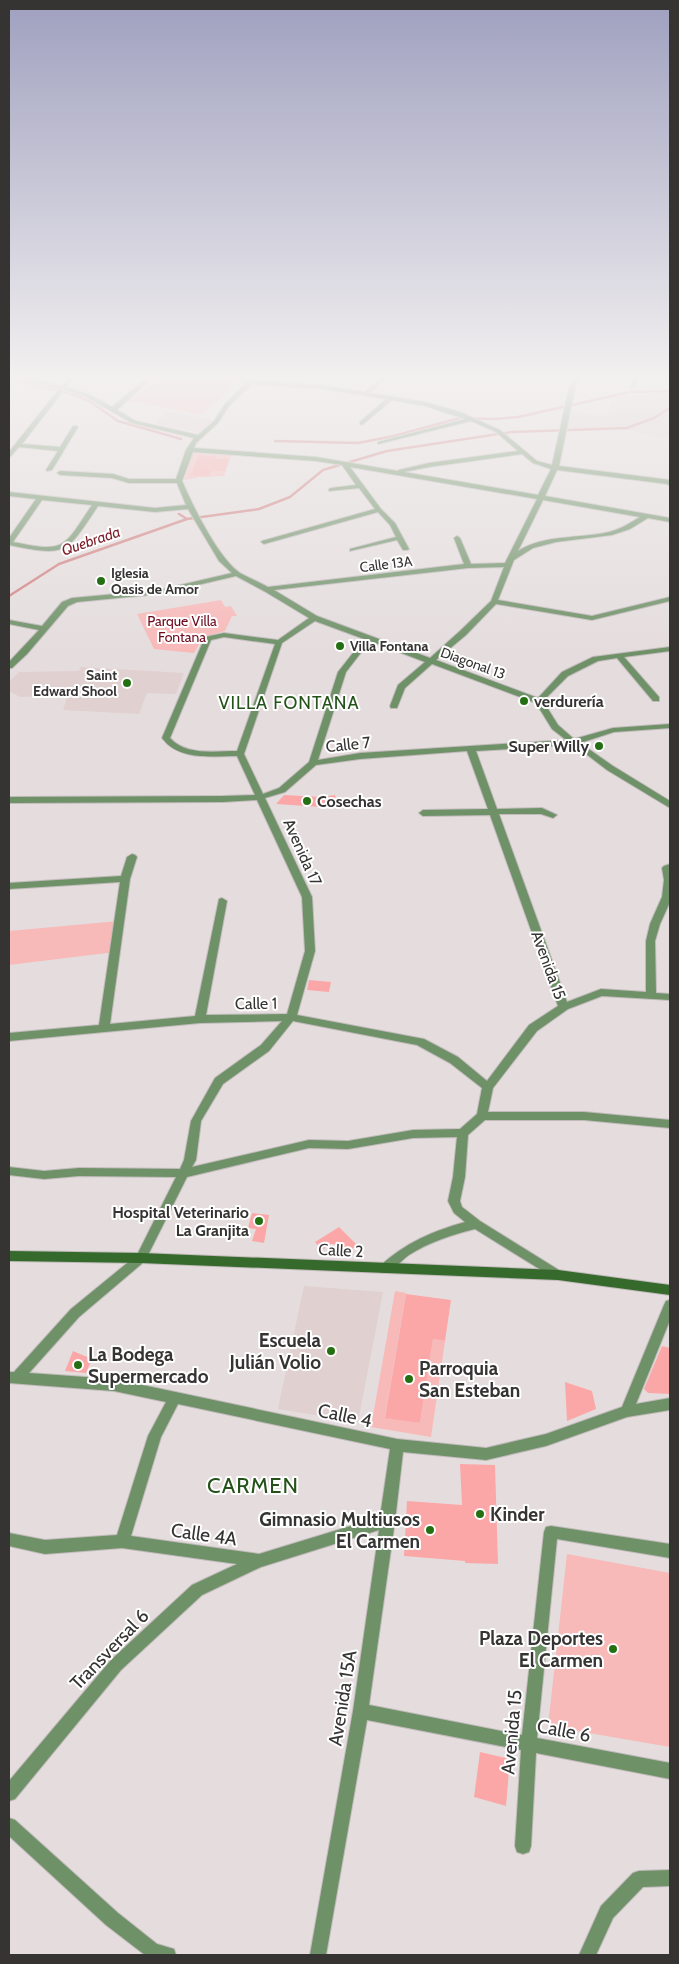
<svg xmlns="http://www.w3.org/2000/svg" width="679" height="1964" viewBox="0 0 679 1964" font-family="Cabin,sans-serif">
	<rect width="100%" height="100%" fill="#e5dddd"/>
	<path fill="#e0d0cf" d="M657,393h13v46l-42,-9 -62,1 4,-19 37,4 6,-19z
		M167,411l46,9 -10,11 -4,1 -44,-8z
		M81,667l103,6 -8,21 -29,-1 -8,21 -76,-4 4,-12 -24,-2 -23,1 -11,-6v-9l10,-10 60,-1z
		M304,1286l79,6 -25,130 -80,-13z"/>
	<path fill="#f8b9b9" d="M161,377h42l34,5 -36,33 -71,-14z
		M192,452l40,2 -8,22 -19,1 1,-2h4l2,-4h13l4,-12h-13v-3l-18,-1 -8,21h9l-1,2 -14,2z
		M221,600l4,7 6,-1 6,10h-5l-7,15 -22,6 -9,16 -40,-4 -17,-35z
		M119,921l-4,31 -106,13v-34z
		M395,1291l11,2 -21,124 35,6 13,-84 12,2 -14,96 -60,-10z
		M567,1554l103,19v174l-122,-21z"/>
	<g fill="none" stroke-linecap="round" stroke-linejoin="round">
		<path stroke="#d18182" stroke-width="2.5" d="M9,379l63,15 17,7 29,20 63,18
			M275,441l83,2 36,-7 66,-18 34,1 24,-2 112,-25 40,-1
			M179,514l8,5 72,-10 31,-12 33,-27 64,-19 125,-19 115,-4 27,-10 16,-10
			M9,596l50,-32 128,-45"/>
	</g>
	<path fill="#fba7a7" d="M198,455l19,1 -1,3h13l-4,12h-13l-2,4 -4,2 -16,-1z
		M284,795l37,2 14,-2 2,13 -61,-4z
		M309,980l22,2 -2,10 -22,-2z
		M252,1213l17,2 -5,28 -12,-2 4,-12 -8,-1z
		M339,1227l18,18 -9,7 -6,-7 -11,-1 -9,6 -7,-8z
		M406,1294l45,6 -6,41 -12,-2 -13,84 -35,-5z
		M662,1346l8,2v46l-22,-1 -4,-4z
		M73,1351l19,8 -6,14 -21,-2z
		M565,1382l27,9 4,18 -29,12z
		M460,1464l35,1 3,99 -33,-1v-2l-61,-5 3,-55 55,4z
		M480,1752l30,7 -4,47 -32,-9z"/>
	<g fill="none" stroke-linecap="round" stroke-linejoin="round">
		<g stroke="#c2bbbb" stroke-width="2">
			<path id="street" d="M12,377h11l39,9 7,-9h6l-8,10 21,7 24,13 35,-30h7l-37,33 19,11 62,14 16,-14 11,-17 21,-21 -27,-6 30,3 3,-3h4l-1,3 67,5 43,7 16,-15h6l-17,16 55,9 35,10 40,18 37,31 15,4 17,-77 5,-11h6l-5,11 -16,78 111,14v6l-3,-2 -110,-14 -12,26 125,22v4l-22,-4 -18,11 -18,6 -56,7 -23,6 -19,12 -16,40 94,16 78,-19v4l-78,19 -96,-16 -30,31 -30,25 102,38 24,-26 31,-15 77,-10v4l-46,6 35,40v4h-6l-36,-43 -19,3 -30,15 -25,25 15,24 16,14 39,-11 57,-4v4l-56,4 -34,11 33,23 57,35v7l-63,-38 -26,-20 -9,-5 -96,6 21,58 45,-1 15,7 -4,3 -12,-4h-42l68,188 34,-13 45,3v-51l4,-17 12,-27 2,-17 -2,-12 2,-2 6,-2v38l-10,22 -5,17 1,52 14,1v6l-68,-4 -34,13 -31,22 -44,57 -5,24h96l86,8v8l-86,-8h-99l-17,15 -3,42 -5,24 2,6 18,14 82,51 2,3 -2,3 -4,2 -4,-2 -79,-49c-24,6 -46,13 -66,26 -9,6 -19,21 -29,17l-2,-3 2,-3c25,-23 53,-35 85,-44l-11,-9 -6,-12 5,-24 4,-40 -44,1 -65,11 -39,-1 -122,29 -42,84 -66,56 -50,56 85,6 283,60 89,9 60,-14 76,-27 42,-102 2,-4 4,-1v20l-34,84 34,-6v12l-43,7 -81,29 -60,14 -83,-8 -8,69 -26,184 153,30 22,-203 2,-5 5,-1 119,18v14l-113,-19 -20,199 133,25v16l-134,-26 -5,93 -2,6 -6,2 -6,-2 -2,-6 6,-96 -154,-30 -41,235h-16l43,-244 26,-181 -118,37 -59,28 -81,75 -106,129 -6,2v-20l102,-121 81,-75 45,-21 -115,-16 -77,6 -36,-8v-13l36,7 72,-5 31,-99 18,-34 -52,-11 -105,-8v-11h5l57,-63 66,-54 39,-78 -97,-1 -35,3 -35,-4v-8l35,4 35,-3 101,1 4,-9 7,-39 24,-43 46,-33 21,-24 -82,2 -191,18v-8l90,-8 21,-143 -111,7v-6l112,-7 6,-19 5,-3 3,1 2,2 -7,22 -20,145 85,-8 24,-117 3,-1 5,3 -21,114 81,-1 18,-63 -3,-54 -45,-97 -34,2 -214,1v-6l214,-1 32,-1 -18,-39c-25,0 -58,5 -75,-18l43,-101 19,-4 54,7 31,-22 -45,-27 -28,-15 -77,18 -82,8 -9,4 -41,48 -15,14h-3v-6l30,-32 -30,-6v-4l33,6 20,-24 10,-4 87,-8 73,-17 -13,-12 -31,-52 -33,3 -57,-6c-32,48 -31,51 -89,39v-7l27,-39 -27,-3v-4l146,16 31,-3 -9,-22h-48l-17,-5 -52,-3 -3,-2 3,-2 53,3 16,5h47l10,-29 8,-12 -62,-15 -48,-27 -20,-6 -42,54 38,3 13,-21h4l1,1 -26,43 -5,1 -1,-1 12,-19 -39,-4 -10,11v-6l50,-63zM252,384l70,5 64,10 -26,23v2l2,1 30,-25 33,6 40,13 -87,23v2l93,-23 25,11 22,19 -89,12 -30,7 -1,1 -82,-14 -122,-9 2,-5 22,-20 11,-17zM193,452l123,9 26,4 14,20 -25,3 -2,1v2l30,-3 16,21 -113,32 -1,1 3,2 114,-32 12,13 6,12 -46,12v2l47,-11 6,10h4l2,-1 -14,-26 -14,-14 -31,-42 187,32 -32,64 -34,1 -11,-26 -3,-2 -3,2 10,26 -196,23c-9,-5 -19,-9 -28,-14 -22,-15 -47,-67 -58,-92zM522,454l11,9 18,6 -13,26 -134,-23 25,-5zM42,500l50,5c-29,43 -26,48 -79,37zM543,500l97,17c-10,6 -19,12 -31,15 -30,7 -64,2 -91,19zM504,567l-13,34 -31,30 -30,27 -113,-42 -43,-26 194,-22zM315,621l49,18 -26,33 -29,90 -30,26 -16,6 -19,-40 38,-111zM224,637l51,7 -38,107c-22,0 -51,5 -67,-13l41,-98zM370,641l55,21 -27,23 -8,21 1,2h6l8,-20 27,-24 104,39 16,26 14,11 -206,13 -42,7 28,-88zM467,751l21,58 -65,1 -4,3 4,3 67,-1 68,191 -29,19 -42,56 -29,-24 -34,-18 -127,-24 18,-64 -3,-54 -47,-99 20,-6 31,-27 44,-6zM293,1021l124,24 33,18 32,25 -5,26 -17,15 -47,1 -65,11 -39,-1 -117,27 4,-7 5,-39 22,-37 46,-33zM178,1404l212,45 -10,68 -121,37 -128,-18 30,-99z
				M634,377h6l-6,11h-4z
				M9,1818l6,2 103,93 39,31 17,5 2,6h-31l-39,-30 -97,-89z
				M670,1870v16l-27,1 -30,31 -17,37h-17l22,-49 32,-33 6,-2z"/>
		</g>
		<g stroke="#c2bbbb" stroke-width="2">
			<path id="secondary" d="M9,1251l132,2 417,17 112,15v10l-112,-15 -417,-17 -132,-2z"/>
		</g>
		<use href="#street" fill="#6e9168" fill-rule="evenodd"/>
		<use href="#secondary" fill="#366a2c" fill-rule="evenodd"/>
	</g>
	<linearGradient id="sky" x2="0" y2="1"><stop stop-color="#9fa0bf"/><stop offset="0.58" stop-color="#f3f0f0"/><stop offset="1" stop-color="#f3f0f0" stop-opacity="0"/></linearGradient>
	<rect width="679" height="652" fill="url(#sky)"/>
	<g fill="#246f12" stroke="#fff" stroke-width="2">
		<circle cx="101" cy="581" r="5"/>
		<circle cx="340" cy="646" r="5"/>
		<circle cx="127" cy="683" r="5"/>
		<circle cx="524" cy="701" r="5"/>
		<circle cx="599" cy="746" r="5"/>
		<circle cx="307" cy="801" r="5"/>
		<circle cx="259" cy="1221" r="5"/>
		<circle cx="331" cy="1351" r="5"/>
		<circle cx="78" cy="1365" r="5"/>
		<circle cx="409" cy="1379" r="5"/>
		<circle cx="480" cy="1514" r="5"/>
		<circle cx="430" cy="1530" r="5"/>
		<circle cx="613" cy="1649" r="5"/>
	</g>
	<g text-anchor="middle" stroke-width="4" stroke-linejoin="round" paint-order="stroke">
		<g font-size="14" fill="#363333" stroke="#fff">
			<text transform="translate(386 564) rotate(-7)" y="5">Calle 13A</text>
			<text transform="translate(473 663) rotate(20)" y="5">Diagonal 13</text>
		</g>
		<g font-size="14" font-weight="bold" fill="#363333" stroke="#fff" text-anchor="start">
			<text x="111" y="578">Iglesia<tspan x="111" dy="16">Oasis de Amor</tspan></text>
			<text x="350" y="651">Villa Fontana</text>
			<text x="117" y="680" text-anchor="end">Saint<tspan x="117" dy="16">Edward Shool</tspan></text>
		</g>
		<g font-size="14" fill="#6d0a1c" stroke="#fff">
			<text x="182" y="626">Parque Villa<tspan x="182" dy="16">Fontana</tspan></text>
		</g>
		<g font-size="15" font-style="italic" fill="#7c1d28" stroke="#fff">
			<text transform="translate(91 541) rotate(-19)" y="5">Quebrada</text>
		</g>
		<g font-size="16" font-weight="bold" fill="#363333" stroke="#fff" text-anchor="start">
			<text x="534" y="707">verdurería</text>
			<text x="589" y="752" text-anchor="end">Super Willy</text>
			<text x="317" y="807">Cosechas</text>
			<text x="249" y="1218" text-anchor="end">Hospital Veterinario<tspan x="249" dy="18">La Granjita</tspan></text>
		</g>
		<g font-size="16" fill="#363333" stroke="#fff">
			<text transform="translate(348 744) rotate(-6)" y="6">Calle 7</text>
			<text transform="translate(303 852) rotate(66)" y="6">Avenida 17</text>
			<text transform="translate(549 965) rotate(70)" y="6">Avenida 15</text>
			<text transform="translate(256 1003) rotate(-1)" y="6">Calle 1</text>
			<text transform="translate(341 1250) rotate(3)" y="6">Calle 2</text>
		</g>
		<g font-size="18" letter-spacing="1" fill="#24521a" stroke="#fff">
			<text x="289" y="709">VILLA FONTANA</text>
		</g>
		<g font-size="19" font-weight="bold" fill="#363333" stroke="#fff" text-anchor="end">
			<text x="321" y="1347">Escuela<tspan x="321" dy="22">Julián Volio</tspan></text>
			<text x="88" y="1361" text-anchor="start">La Bodega<tspan x="88" dy="22">Supermercado</tspan></text>
			<text x="419" y="1375" text-anchor="start">Parroquia<tspan x="419" dy="22">San Esteban</tspan></text>
			<text x="490" y="1521" text-anchor="start">Kinder</text>
			<text x="420" y="1526">Gimnasio Multiusos<tspan x="420" dy="22">El Carmen</tspan></text>
			<text x="603" y="1645">Plaza Deportes<tspan x="603" dy="22">El Carmen</tspan></text>
		</g>
		<g font-size="19" fill="#363333" stroke="#fff">
			<text transform="translate(345 1415) rotate(12)" y="7">Calle 4</text>
			<text transform="translate(204 1534) rotate(8)" y="7">Calle 4A</text>
			<text transform="translate(109 1649) rotate(-46)" y="7">Transversal 6</text>
			<text transform="translate(342 1698) rotate(-81)" y="7">Avenida 15A</text>
			<text transform="translate(564 1730) rotate(11)" y="7">Calle 6</text>
			<text transform="translate(511 1732) rotate(-85)" y="7">Avenida 15</text>
		</g>
		<g font-size="22" letter-spacing="1" fill="#24521a" stroke="#fff">
			<text x="253" y="1493">CARMEN</text>
		</g>
	</g>
	<rect width="679" height="1964" fill="none" stroke="#363333" stroke-width="20"/>
</svg>
